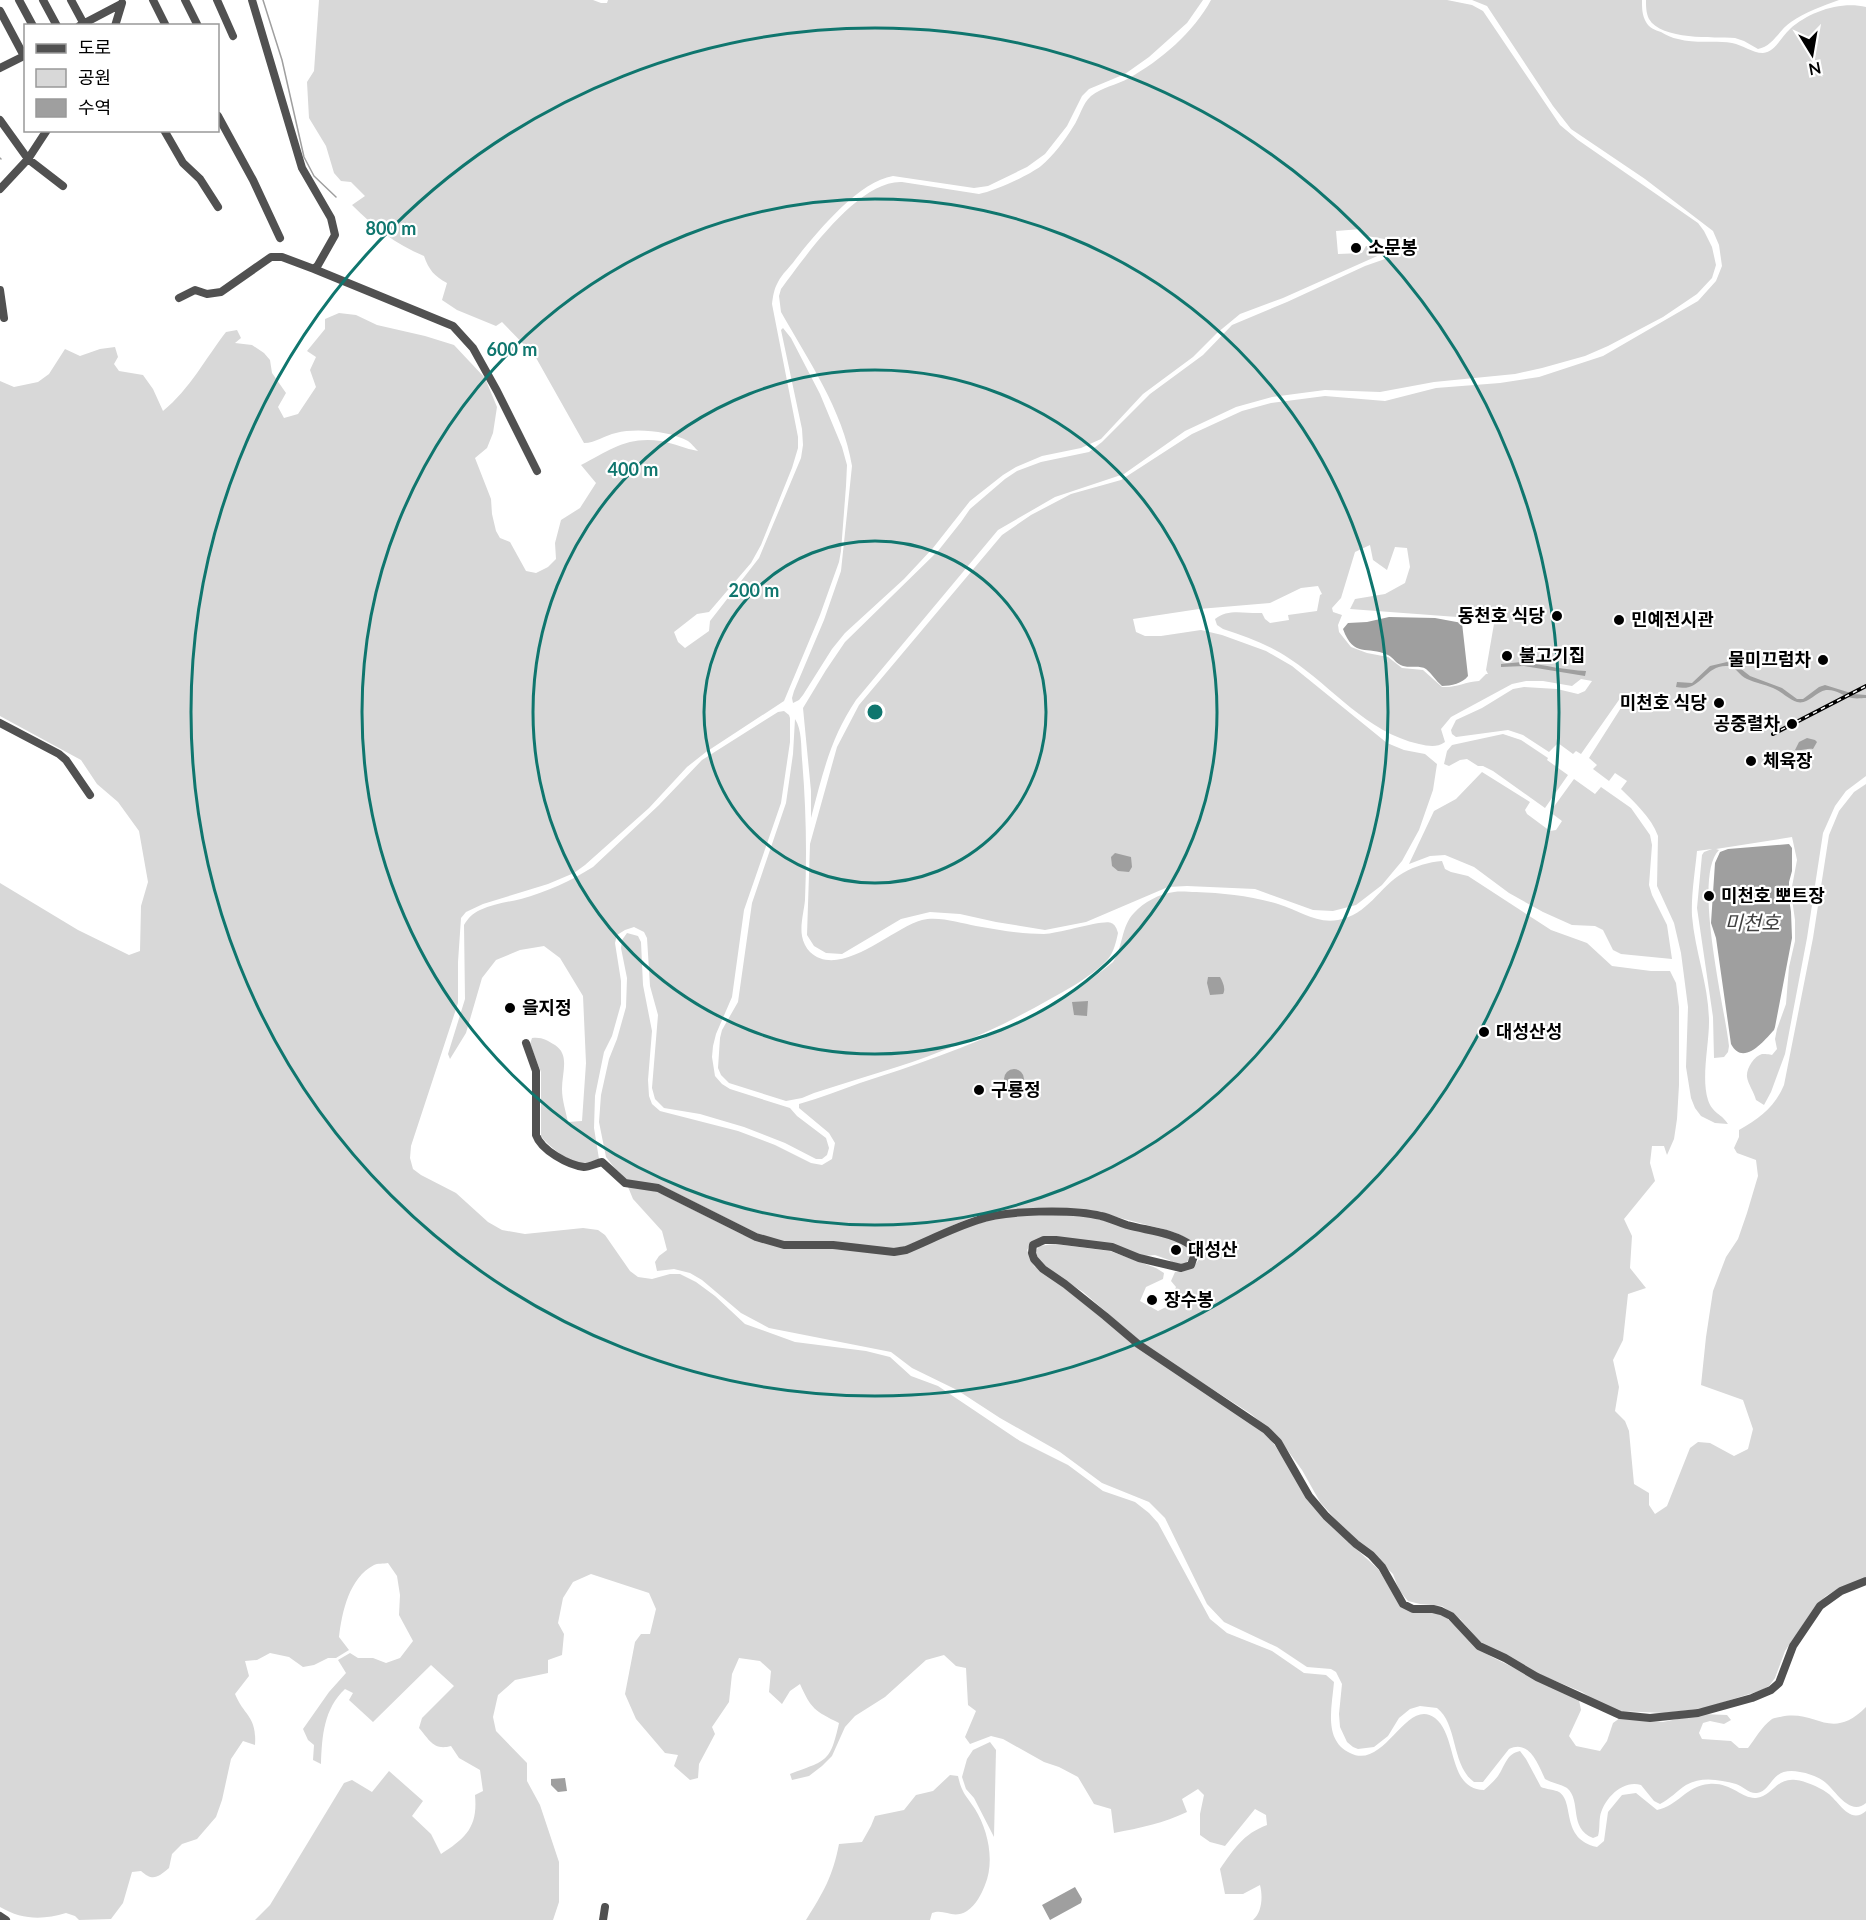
<svg xmlns="http://www.w3.org/2000/svg" width="1866" height="1920" viewBox="0 0 1866 1920" font-family="Lato,'Noto Sans KR',sans-serif">
	<rect width="100%" height="100%" fill="#fff"/>
	<path fill="#d8d8d8" fill-rule="evenodd" d="M319,0h274l8,3h6l1,-3h595l-16,23 -38,34 -24,17 -36,15 -7,7 -15,30 -22,28 -18,13 -39,19 -14,2 -81,-12c-34,5 -77,57 -98,84 -5,7 -13,14 -17,22 -4,7 -5,14 -6,22l26,133v11l-6,20 -31,77 -10,18 -42,49 -12,2 -23,18 4,10 7,6 24,-17 1,-10 49,-63 42,-100 2,-13 -1,-16 -21,-99 2,-2 8,10 29,56 22,53 5,18 -1,21 -5,65 -2,11 -19,53 -36,86 -78,51 -19,15 -38,41 -64,57 -11,8 -26,11 -65,20 -17,8 -5,6 -3,44v41l-47,143 -1,12 3,11 8,6 35,18 32,29 14,8 23,4 58,-6 15,2 7,5 25,36 8,6 14,2 18,-5h10l16,8 19,14 30,28 50,18 71,9 24,6 21,19 27,10 82,55 48,24 35,26 32,11 14,11 9,10 52,96 17,14 45,18 32,22 22,2 8,7c-2,25 -11,58 16,71 35,18 56,-57 85,-35 23,18 12,71 49,72 5,-4 10,-9 14,-14 7,-10 8,-22 22,-25l6,8 15,28c4,2 15,3 18,5 16,10 1,47 38,55l7,-6 4,-29 14,-17 14,-2 21,17c21,-4 29,-24 52,-26 22,-2 33,15 47,14 16,-1 20,-21 40,-18 9,1 23,7 30,12 12,7 23,34 40,19v109h-613c9,-8 10,-23 7,-35l-17,9h-18l-5,-25c14,-20 23,-35 47,-44l-1,-10 -11,-6 -30,37 -15,-4 -10,-7v-21l4,-19 -6,-6 -16,10 5,13c-23,11 -47,16 -73,21l-3,-24 -17,-5 -16,-27 -19,-10 -15,-5 -41,-23 -12,-3 -21,8 -5,-7 11,-26 -8,-6 -2,-37 -10,-2 -12,-11 -18,5 -41,37 -30,19 -10,11 -13,29 -10,10 -13,10 -17,4 -2,-6c37,-14 40,-11 49,-51 -24,-12 -28,-14 -39,-39l-10,7 -8,13 -13,-12 2,-21 -11,-10 -21,-3 -7,16 -3,28 -17,25 3,7 -16,30 -1,14 -8,2 -16,-14 4,-11 -13,-2 -29,-34 -11,-25 10,-52 6,-8h9l6,-25 -7,-16 -58,-19 -18,8 -10,16 -5,25 6,11 -2,21 -14,5v13l-33,7 -17,15 -5,22 3,14 31,32v18l13,24 19,57v40l-6,18h-298l15,-15 74,-122 8,-3 20,12 17,-21 34,30 -11,15 19,18 10,20c25,-16 37,-27 34,-59l8,-4 -3,-21 -21,-12 -8,-12c-18,5 -22,-7 -32,-18l3,-10 32,-32 -23,-21 -58,57 -24,-22 4,-7 -8,-4c-21,20 -23,46 -24,75l-8,-4 1,-15 -6,-5 -5,-11 26,-37 17,-19 -8,-13 12,-7 8,5h15l13,5 14,-5 13,-17 -14,-26 1,-20 -3,-19 -9,-13c-4,1 -11,0 -14,2 -25,13 -32,47 -35,72l10,13 -13,8h-8l-14,7 -11,2 -14,-10 -19,-4 -13,7 -12,1 4,15 -14,18c9,22 22,22 20,51l-12,-4 -12,18 -9,41 -6,17 -19,22 -15,5 -10,10 -3,14c-11,9 -16,14 -28,3l-9,1 -9,31 -12,16 -32,1 -4,-4 -9,-3c-23,7 -44,7 -66,-6v-1024l78,47 51,25 11,-4 1,-45 7,-24 -9,-51 -21,-29 -21,-18 -16,-24 -81,-44v-335l14,6 24,-5 11,-8 16,-25 15,7 20,-7 15,-2 3,10 -4,7 5,7 24,4 10,14 10,22c27,-22 42,-52 63,-79l11,-2 4,8 -6,5 17,2 12,8 6,7 2,13 14,20 -8,14 6,11 14,-4 18,-27 -6,-17 6,-13 -9,-6 18,-22v-10l14,-6 17,2 21,10 48,11 29,9 31,33 12,29 -4,26 -6,15 -12,10 16,41 1,15 4,17 4,7 10,4 16,29 10,2 12,-6 8,-8 -1,-16 6,-23 19,-12 16,-25 -15,-18c29,-15 46,-29 80,-24 12,2 25,8 37,10 -3,-3 -7,-8 -10,-10 -19,-10 -52,-13 -72,-8 -11,2 -20,10 -32,10l-49,-87 -33,-34 -6,4 -39,-16 -15,-10 5,-17c-13,-7 -18,-13 -23,-27 -29,-12 -50,-29 -72,-51l13,-9 -14,-14 -10,-1 -7,-8 -8,-27 -17,-28 -2,-36 7,-11z
		M1211,0h236l25,5 11,6 77,114 18,15 120,83 6,8 8,16 4,18 -4,13 -15,16 -34,23 -55,29 -23,10 -43,12 -27,6 -81,8 -54,10 -55,-2 -23,3 -30,4 -36,10 -51,24 -61,43 -69,23 -57,33 -142,170c-26,39 -33,73 -45,118v-27l-8,-83 23,-38 19,-28 93,-91 23,-29 9,-13 35,-30 12,-8 24,-9 48,-10 13,-10 48,-48 53,-39 29,-30 55,-23 78,-36 40,-14 2,-9 -40,-7 -6,-7 -25,2 2,23 24,-1 4,-7 16,3 2,4 -101,45 -43,16 -23,19 -24,24 -50,37 -42,45 -20,9 -39,8 -26,11 -13,8 -33,26 -37,47 -29,31 -59,54 -13,16 -29,46 -4,5 -6,3 -1,-5 2,-7 30,-71 17,-49 11,-105c-9,-56 -44,-106 -71,-154l-2,-16 2,-7c24,-32 77,-109 121,-107l77,12c15,-3 49,-18 62,-28 12,-10 24,-26 32,-39 7,-10 9,-23 18,-31 11,-9 26,-11 38,-18 31,-17 65,-46 82,-78z
		M1472,0h170c0,8 0,15 4,22 3,6 9,8 15,10 5,3 11,6 17,7 17,5 37,1 54,4 11,2 20,10 31,10 12,-1 18,-16 27,-24 19,-17 50,-28 76,-22v769l-20,15 -11,15 -12,27 -16,105 -22,116 -14,38 -7,13 -8,-5c-2,-8 -8,-16 -9,-23 -1,-8 7,-21 15,-23 2,0 8,0 10,1l5,-6 -2,-10 2,-10 9,-25 3,-37 6,-26v-21l-4,-28 6,-32 -5,-23 -76,12 3,1c-27,27 6,158 10,196l-1,6 -4,5 -10,1 -1,-41 -16,-109 5,-53 2,-3 8,-3 -15,2c-2,21 -6,44 -5,65 3,36 17,70 17,106 0,23 -8,56 -1,78 4,13 14,14 20,24l-13,-1 -14,-7 -6,-8 -4,-10 -5,-31 2,-60 -7,-54 -7,-30 -17,-37 1,-50c-7,-19 -23,-33 -37,-47l6,-8 -12,-8 -6,8 -16,-12 4,-4 -8,-7 37,-58 -5,-3 -40,57 -5,-3 -3,3 -15,-11 -9,9 -26,-17 -15,-5 -52,7 -4,-3 -1,-4 5,-10 26,-12 31,-19 11,-2 33,2 21,5 7,-3 7,-10 -11,-2 -9,7 -29,-5h-17l-14,3 -61,33 -10,12 4,13c-9,6 -16,4 -26,2 -53,-12 -85,-56 -129,-85 -20,-14 -43,-22 -67,-30l-6,-4 -2,-6c13,-11 31,-5 47,-6l3,6 5,4 19,-3 -1,-5 29,-4 3,-16 2,-1 -4,-8 -17,2 -31,15 -71,6 -66,10 3,13 9,4h16l40,-6 21,5 44,16 26,15 95,77 17,7 21,4 12,10 -4,26 -14,40 -17,31 -20,24 -26,20 -23,6 -20,-1 -58,-21 -68,-3 -19,1 -82,35 -41,8 -49,-8 -36,-8 -30,-2 -29,7 -59,35 -16,-1 -12,-7 -7,-11 3,-91 27,-97 22,-42 143,-170 29,-20 40,-21 50,-14 71,-46 50,-23 29,-8 54,-7 60,5 51,-13 64,-5 39,-6 64,-21 95,-55 18,-20 6,-15 -3,-21 -6,-14 -68,-52 -74,-50 -18,-23 -66,-100zM1370,545l3,15 14,10 8,-23 12,1 3,19 -5,16 -20,11 -30,5 -5,10 107,8 38,1 -9,52 2,4h-2l-7,7c-14,1 -24,7 -37,6l-19,-17 -21,-2 -14,-11 -21,-4 -16,-6 -12,-15 -1,-7 4,-10 -9,-3 -1,-4 9,-10 14,-46z
		M1646,0h193c-16,6 -34,12 -48,22 -12,8 -18,24 -33,27l-14,-8 -9,-3c-21,-1 -74,2 -86,-19 -3,-6 -3,-13 -3,-19z
		M784,711l5,4 1,3v24l-9,61 -37,107 -12,87 -16,37 -3,12 -1,11 3,19 7,8 8,5 60,19 7,8 29,22 3,10 -2,7 -5,4h-6l-31,-16 -41,-16 -44,-13 -36,-6 -9,-9 -3,-11 6,-73 -8,-29 -3,-48 -3,-6 -10,-5 -9,3 -8,5 -2,8 6,38v23l-9,32 -8,16 -9,44 -1,32 5,31c-4,1 -9,4 -14,4 -13,2 -37,-17 -44,-27v-64l-11,-28 2,-6c11,-1 14,2 23,7 15,10 7,27 7,44 0,11 4,23 6,33l14,-1 4,-58 -3,-67 -23,-38 -16,-12 -24,4 -24,10 -14,18 -16,55 -16,26 -2,-5 17,-55 -1,-74c4,-7 9,-12 16,-15 13,-6 28,-8 41,-11 25,-7 50,-18 72,-32l66,-62 43,-45 76,-48z
		M795,719c7,11 6,27 7,40 4,47 5,94 3,141 -1,11 -5,25 -3,36 1,6 4,12 8,16 30,28 82,-24 112,-32 17,-4 38,3 54,6 22,4 45,8 68,8 14,0 60,-15 67,-11 4,1 6,6 7,10 -2,9 -4,19 -10,26 -12,14 -39,30 -56,39 -49,28 -102,52 -155,69 -28,9 -56,17 -83,26l-12,5 -16,3 -57,-18 -8,-8 -3,-7 2,-30 2,-8 16,-28 14,-99 34,-100 7,-49z
		M1503,734l18,6 27,18 -1,2 21,15 -23,33 -52,-37 -10,-5h-5l-11,-7 -7,1 -11,6 -5,-2 3,-13 5,-6z
		M1482,772l48,30 -5,8 2,4 23,17 6,-1 6,-9 -12,-9 24,-33 21,15 6,-7 30,21 19,27 2,10 -3,40 3,10 15,30 5,34 -51,-5 -8,-4 -10,-20 -8,-4 -23,-1 -29,-13 -34,-19 -35,-26 -29,-12 -15,1 -21,8 25,-53 22,-12z
		M1866,784v795l-30,11 -10,6 -12,12 -29,43 -10,27 -6,8 -7,4 -57,18 -40,5 -47,-2 -14,-5 -22,-14 -41,-17 -60,-32 -21,-24 -18,-13 -22,-2 -12,-3 -9,-11 -6,-16 -56,-53 -17,-19 -18,-32 -25,-34 -26,-22 -104,-67 -64,-55 -41,-26 -5,-6 -1,-9 3,-5 16,-2 55,7 46,17 8,5 -1,6 -17,8 -6,14 18,10 10,-5 8,-19 -5,-6 4,-9c13,-2 36,-12 19,-28 -12,-12 -32,-15 -47,-19 -20,-5 -41,-12 -62,-14 -30,-4 -77,-3 -105,4 -32,9 -58,30 -90,34l-112,-8 -17,-6 -97,-48 -37,-7 -7,-5 -14,-18 -7,-35 2,-27 8,-36 8,-20 9,-32 1,-29 -6,-30 1,-8 5,-7 11,3 3,6 2,43 9,46 -4,49 1,16 3,8 8,7 78,20 37,14 36,18 11,2 10,-6 3,-16 -6,-10 -30,-25v-4c21,-6 41,-14 61,-21 88,-28 181,-61 253,-121 10,-14 8,-36 21,-49 10,-11 25,-19 40,-21 7,-1 15,0 22,0 28,1 55,4 82,12 20,6 38,20 60,16 30,-5 41,-33 65,-47 12,-7 26,-11 39,-12l3,8 6,3 17,4 83,54 36,13 25,23 39,5h19l6,12 3,24v78l-2,34 -3,20 -7,16 -3,-9h-12l-2,17 5,18 -31,38 8,17 -2,32 16,20 -18,6 -5,46 -10,20 6,27 -4,24 10,10 4,10 5,53 15,9v12l6,9 12,-8 23,-58 8,-6 12,1 24,13 14,-7 5,-20 -10,-29 -42,-15 5,-48 7,-46 13,-34 12,-18 9,-26 11,-37 -2,-16 -19,-7 -3,-5 5,-11v-7c20,-11 36,-23 45,-45l29,-147 16,-103 10,-24 15,-19z
		M628,1187l21,2 15,6 79,40 89,14 62,5 64,-24 42,-13 74,-3 25,4 66,18 21,9 4,7 1,5 -5,6 -9,2 -8,-5 -14,-5 -12,1 -30,-11 -81,-3 -5,8 7,16 235,171 60,87 49,45 24,38 32,5 13,6 30,30 15,9 87,43 2,10 -12,26 7,10 24,5 7,-10 6,-18 7,-5 43,4 39,-8 25,1 4,5 -7,4 -14,-3 -7,2 -4,10 3,6 29,2 8,7h9c7,-9 14,-22 24,-29 2,-1 6,-2 8,-2 36,-9 50,26 86,-10v96c-17,15 -32,-16 -44,-23 -6,-4 -15,-7 -22,-8 -30,-6 -27,19 -43,21 -8,1 -14,-7 -21,-9 -16,-4 -34,-8 -50,1 -9,6 -16,14 -26,19l-6,-3 -13,-16c-18,-6 -38,14 -41,32 -1,6 0,12 -2,19l-5,2c-25,-10 -11,-37 -26,-50 -6,-4 -16,-5 -22,-9 -7,-15 -16,-40 -36,-30l-26,33h-9c-23,-17 -16,-58 -37,-74l-17,-2 -10,3 -11,9 -11,18 -14,11 -16,2 -5,-2 -6,-5 -7,-15 -1,-13 3,-30 -6,-12 -5,-3 -24,-2 -30,-20 -53,-25 -17,-18 -42,-86 -16,-16 -47,-19 -42,-31 -60,-34 -43,-28 -45,-22 -21,-16 -122,-24 -28,-15 -39,-33 -12,-7 -16,-4 -17,2 -2,-9 4,-6 8,-6 -5,-19 -29,-32z
		M990,1742l6,8 -2,87 -20,-39 -8,-9 -4,-12 5,-18 6,-9z
		M950,1775l8,1c4,18 8,19 17,33 13,21 20,52 10,76 -4,10 -9,20 -18,26 -15,9 -22,-3 -35,2l-2,7h-124c17,-27 27,-44 33,-76l23,-2 9,-16 4,-10 29,-6 12,-15 17,-4z"/>
	<path fill="#9f9f9f" d="M1389,617l46,1 27,5 6,53c-5,7 -17,10 -26,10 -6,-5 -10,-12 -16,-17 -6,-4 -15,-1 -23,-3 -7,-2 -9,-8 -15,-11 -21,-10 -34,4 -45,-26l5,-6 19,-1z
		M1522,662c22,3 42,8 64,9l-1,5 -61,-10 -23,1v-3z
		M1727,662l9,3 14,11 32,12 15,11h6l16,-12 6,-2 29,9 12,1v3c-4,0 -9,1 -14,0 -9,-2 -16,-9 -26,-8 -11,2 -18,15 -29,12 -9,-3 -16,-11 -24,-14 -9,-4 -18,-5 -26,-9 -8,-3 -10,-12 -19,-13 -24,-2 -26,27 -52,21l1,-5 15,1 18,-17z
		M1807,738l8,2 2,2 -4,7c-6,-1 -11,2 -18,1l4,-8z
		M1789,844l3,4v23l-3,11v16l2,14 1,26 -17,89 -1,3c-10,11 -31,37 -43,14l-15,-106 -5,-15 4,-60 5,-11 8,-3z
		M1115,853l16,4 1,10 -3,5 -11,-1 -6,-5 -1,-9z
		M1208,977h12c3,5 6,12 3,17l-13,1 -3,-12z
		M1088,1001l-1,15 -13,-1 -2,-13z
		M1004 1079a10 10 0 1 1 20 0a10 10 0 1 1-20 0Z
		M565,1778l2,13 -9,1 -7,-7v-6z
		M1075,1887l7,12 -1,4 -31,17 -8,-15z"/>
	<g fill="none" stroke-linecap="round" stroke-linejoin="round">
		<path stroke="#9f9f9f" stroke-width="1.5" d="M263,0l19,60 22,97 10,19 22,21
			M0,158l1,1"/>
		<path stroke="#515151" stroke-width="8" d="M19,0l14,26
			M43,0l14,26
			M71,0l14,26
			M153,0l13,26
			M185,0l13,26
			M217,0l16,36
			M0,11l24,45
			M79,26l42,-22
			M115,26l7,-23
			M0,68l26,-13
			M218,116l35,64 27,58
			M0,120l28,39 35,27
			M164,130l19,33 17,16 18,28
			M0,189l28,-30 19,-29
			M314,269l139,57 20,22 24,43 40,80
			M0,290l4,28
			M179,298l16,-8 12,4 14,-2 50,-35h11l32,12 4,-4 17,-30 -4,-17 -29,-50 -50,-168
			M0,723l59,31 7,6 24,35
			M526,1043l10,28v64c5,15 32,30 48,32 5,0 13,-4 18,-5l23,21 33,5 98,49 28,8h49l61,7 12,-2c24,-10 47,-22 72,-30 26,-10 96,-11 123,-4 9,2 17,6 26,9 22,6 46,7 65,21l2,10 -3,9 -10,3 -42,-10 -27,-11 -56,-7h-12l-11,5 -1,8 2,6 9,10 22,15 40,32 33,28 128,86 12,12 31,54 17,20 30,28 15,11 11,12 21,37 10,5h20l8,2 10,5 28,30 26,12 32,19 83,38 30,3 48,-5 54,-15 19,-8 8,-7 14,-37 27,-40 21,-15 25,-10
			M0,1916l6,4
			M603,1920l2,-13"/>
		<g stroke="#000" stroke-width="4">
			<path id="rail" d="M1773,734l93,-48"/>
		</g>
		<use href="#rail" stroke="#fff" stroke-width="1.5" stroke-dasharray="4.5" stroke-linecap="butt"/>
	</g>
	<g fill="none" stroke="#0f766e" stroke-width="3">
		<circle cx="875" cy="712" r="171"/>
		<circle cx="875" cy="712" r="342"/>
		<circle cx="875" cy="712" r="513"/>
		<circle cx="875" cy="712" r="684"/>
	</g>
	<g fill="#000" stroke="#fff" stroke-width="2">
		<circle cx="1356" cy="248" r="6"/>
		<circle cx="1557" cy="616" r="6"/>
		<circle cx="1619" cy="620" r="6"/>
		<circle cx="1507" cy="656" r="6"/>
		<circle cx="1823" cy="660" r="6"/>
		<circle cx="1719" cy="703" r="6"/>
		<circle cx="1792" cy="724" r="6"/>
		<circle cx="1751" cy="761" r="6"/>
		<circle cx="1709" cy="896" r="6"/>
		<circle cx="510" cy="1008" r="6"/>
		<circle cx="1484" cy="1032" r="6"/>
		<circle cx="979" cy="1090" r="6"/>
		<circle cx="1176" cy="1250" r="6"/>
		<circle cx="1152" cy="1300" r="6"/>
	</g>
	<g text-anchor="middle" stroke-width="4.5" stroke-linejoin="round" paint-order="stroke">
		<g font-size="18" font-weight="bold" fill="#000" stroke="#fff" text-anchor="start">
			<text x="1368" y="254">소문봉</text>
			<text x="1545" y="622" text-anchor="end">동천호 식당</text>
			<text x="1631" y="626">민예전시관</text>
			<text x="1519" y="662">불고기집</text>
			<text x="1811" y="666" text-anchor="end">물미끄럼차</text>
			<text x="1707" y="709" text-anchor="end">미천호 식당</text>
			<text x="1780" y="730" text-anchor="end">공중렬차</text>
			<text x="1763" y="767">체육장</text>
			<text x="1721" y="902">미천호 뽀트장</text>
			<text x="522" y="1014">을지정</text>
			<text x="1496" y="1038">대성산성</text>
			<text x="991" y="1096">구룡정</text>
			<text x="1188" y="1256">대성산</text>
			<text x="1164" y="1306">장수봉</text>
		</g>
		<g font-size="20" font-style="italic" fill="#404040" stroke="#fff">
			<text x="1752" y="930">미천호</text>
		</g>
	</g>
	<circle cx="875" cy="712" r="9" fill="#0f766e" stroke="#fff" stroke-width="3"/>
	<g font-size="18" text-anchor="middle" font-weight="bold" fill="#0f766e" stroke="#fff" stroke-width="4.5" stroke-linejoin="round" paint-order="stroke">
		<text x="391" y="235">800 m</text>
		<text x="512" y="356">600 m</text>
		<text x="633" y="476">400 m</text>
		<text x="754" y="597">200 m</text>
	</g>
	<rect x="24" y="24" width="195" height="108" fill="#ffffff" stroke="#999999" stroke-width="1.5"/>
	<rect x="36" y="44" width="30" height="9" fill="#515151" stroke="#999999" stroke-width="1.5"/>
	<text x="78" y="54" font-size="18" fill="#000000">도로</text>
	<rect x="36" y="69" width="30" height="18" fill="#d8d8d8" stroke="#999999" stroke-width="1.5"/>
	<text x="78" y="84" font-size="18" fill="#000000">공원</text>
	<rect x="36" y="99" width="30" height="18" fill="#9f9f9f" stroke="#999999" stroke-width="1.5"/>
	<text x="78" y="114" font-size="18" fill="#000000">수역</text>
	<g transform="translate(1812 54) rotate(169)" stroke="#ffffff" stroke-width="4.5" paint-order="stroke">
	<path d="M0-4.5L10 22L0 15L-10 22Z" fill="#000000"/>
	<text y="-9" font-size="16" font-weight="bold" text-anchor="middle" fill="#000000">N</text>
	</g>
</svg>
